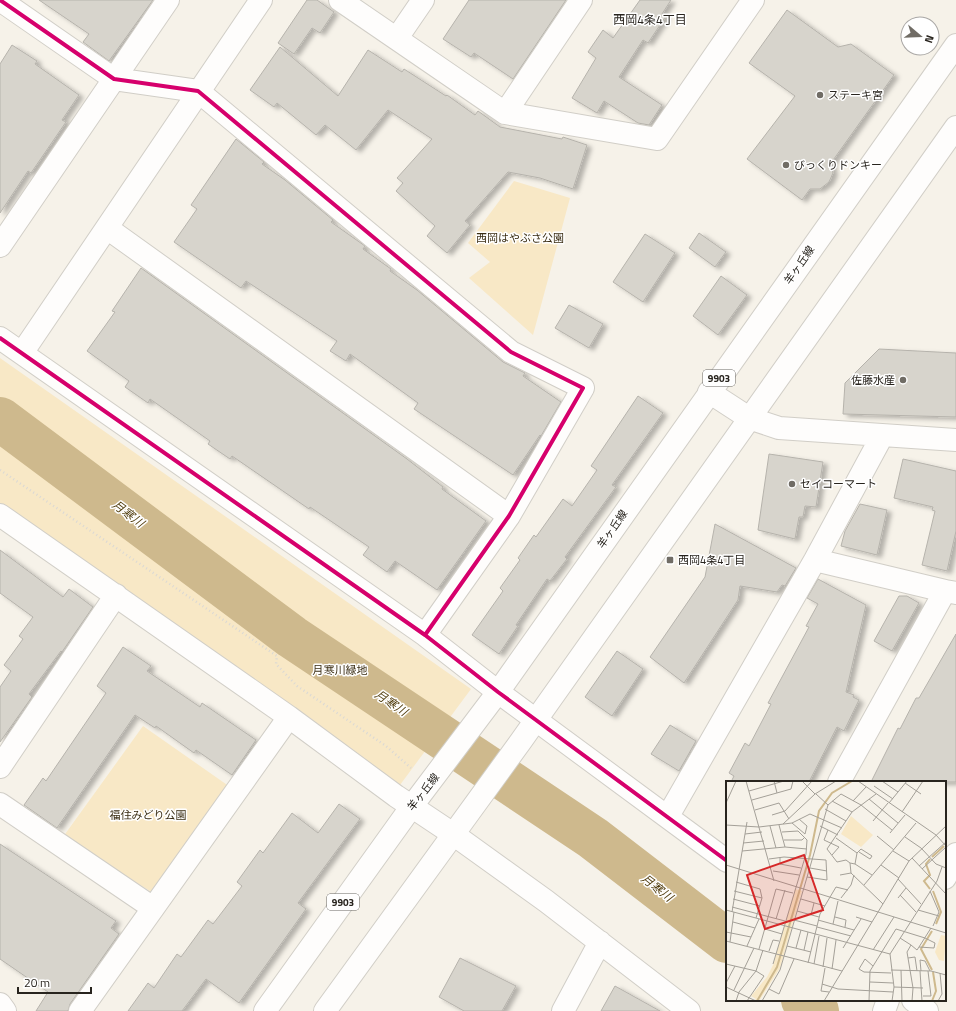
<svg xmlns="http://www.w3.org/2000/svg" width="956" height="1011" viewBox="0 0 956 1011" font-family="'Titillium Web','Noto Sans JP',sans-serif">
	<defs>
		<filter id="shadow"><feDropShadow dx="4.5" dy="2.5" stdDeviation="2" flood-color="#0004"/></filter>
	</defs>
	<rect width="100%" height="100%" fill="#f6f2e9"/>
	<path fill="#f8e8c6" d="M514,181l56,17 -37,137 -64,-57 21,-16 -22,-19z
		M0,358l471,331 -71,96 -400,-281z
		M143,726l90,63 -72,101 -11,1 -87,-54z"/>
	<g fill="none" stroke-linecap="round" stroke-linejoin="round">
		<path stroke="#ceb98d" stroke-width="44" d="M0,419l292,218 301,201 134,103
			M803,1000l14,11"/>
	</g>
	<path fill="#d7d4cc" stroke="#b6b3ac" filter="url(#shadow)" d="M39,0h114l-44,61 -26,-19 6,-8z
		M307,0h10l17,12 -14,21 -8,-5 -18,26 -16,-11z
		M469,0h97l-53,79 -39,-26 -3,4 -28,-18z
		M640,0h31l-9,14 4,2 -18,27 -5,-3 -24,37 43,28 -13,20 -11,-2 -34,-22 -7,12 -25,-15 24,-40 -8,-6 15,-22 10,8z
		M787,10l51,37 13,-3 43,31 -63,88 2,10 -4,9 -9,7h-10l-8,11 -55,-41 48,-63 -46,-33z
		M12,45l25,16 -2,3 44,31 -17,25 4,2 -35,51 -3,-2 -28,42v-149z
		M280,47l58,49 30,-46 34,22 2,-3 42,27 1,-1 28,20 3,-4 22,16 62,12 1,-2 24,8 -14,44 -33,-11 -32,-6 -43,49 5,4 -23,28 -20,-17 8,-10 -39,-35 7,-8 -6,-5 35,-39 -44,-29 -32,40 -31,-25 -9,10 -39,-32 -3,4 -24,-17z
		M236,139l28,23 -2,2 23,16 48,40 -2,2 34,24 -2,3 28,20 -1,2 27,19 86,72 22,11 -2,3 38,26 -20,34 -1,-1 -27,40 -99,-66 4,-6 -68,-49 -4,7 -16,-10 7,-10 -91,-60 -5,7 -67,-46 23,-33 -6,-4z
		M699,233l27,19 -11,15 -26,-19z
		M645,234l30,19 -32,49 -30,-20z
		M141,268l266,191 36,28 -1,2 44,32 -49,69 -42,-29 -8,11 -24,-17 6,-8 -59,-40 -1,2 -77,-53 -2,3 -22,-15 2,-3 -60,-42 -2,4 -23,-16 4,-6 -42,-30 28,-39 -3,-1z
		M721,276l26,19 -29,40 -25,-19z
		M569,305l34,19 -14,24 -34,-20z
		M879,349l77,4v64l-113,-3 2,-31z
		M638,396l25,17 -51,72 4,2 -51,70 2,2 -17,22 -3,-2 -31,46 2,1 -19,28 -27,-19 31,-44 -3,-3 20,-28 -2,-2 16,-23 2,2 27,-38 9,7 25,-36 -6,-4z
		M769,454l54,8 -7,45 -11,-1 -2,11h-4l-4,22 -37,-9z
		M903,459l53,12v60l-9,40 -25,-6 13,-54 -3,-1 1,-3 -39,-9z
		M860,504l27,6 -10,45 -36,-9 4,-15z
		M715,524l81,44 -11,18 -3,-1 -5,7 -37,-6 -2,14 -54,83 -34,-26 55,-80z
		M0,550l63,47 6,-8 24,18 -29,42 -2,3 -1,-1 -32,43 3,3 -32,45v-55l11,-16 -7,-6 19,-26 -4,-3 14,-19 -33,-24z
		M818,579l48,26 -20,87 8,3 -1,2 6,3 -15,31 -7,-4 -28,55h-78l3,-6 -5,-3 16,-30 4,3 22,-42 -3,-1 41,-76 -3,-1 12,-22 -11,-6z
		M899,596h8l12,7 -27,48 -18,-10z
		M956,634v148h-85l27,-54 2,1 16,-31h3z
		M123,647l28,19 -4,5 53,36 2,-4 54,37 -24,35 -36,-25 -2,3 -38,-27 -1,2 -20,-13 -78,113 -33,-23 19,-27 3,3 60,-88 -9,-7z
		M617,651l26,18 -31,47 -27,-19z
		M670,725l26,16 -17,30 -28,-17z
		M339,804l21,15 -62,84 8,6 -67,94 -33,-24 -24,32h-54l20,-28 6,5 23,-34 4,3 27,-37 5,4 29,-38 -5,-4 23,-32 3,3 29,-40 26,20z
		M0,844l116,77 -5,7 8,6 -49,70 -2,7h-32l12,-19 -48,-33z
		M460,958l56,28 -14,25h-38l-25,-14z
		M615,986l45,25h-59z"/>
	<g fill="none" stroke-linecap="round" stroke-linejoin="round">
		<g stroke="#d1cec7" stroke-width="24">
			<path id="street" d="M0,0l114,79 84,12 313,261 72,36 -74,128 -84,119
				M340,0l165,113 152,26 96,-139
				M397,38l26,-38
				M505,113l76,-113
				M107,228l402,288
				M0,246l168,-246
				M0,338l425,297 73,57 229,169
				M22,353l239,-353
				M709,392l40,26 30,10 177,12
				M0,515l289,202 107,79 57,38 93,67 143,110
				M815,560l130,31
				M0,767l116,-172
				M839,782l106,-191 11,2
				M0,804l153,104
				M668,816l147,-256 67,-124
				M945,878l11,-24
				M913,1000l14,11
				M0,1004l5,7
				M80,1011l209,-294
				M563,1011l37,-69
				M884,1011l4,-11"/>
		</g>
		<g stroke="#d1cec7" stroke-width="24">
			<path id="primary" d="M265,1011l147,-205 86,-114 458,-647
				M325,1011l196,-270 435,-614"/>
		</g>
		<path stroke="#d9d8d5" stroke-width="2.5" stroke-dasharray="1 3" stroke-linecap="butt" d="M0,470l277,186 -1,8 21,22 89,60 25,22"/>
		<use href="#street" stroke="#fefdfc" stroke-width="22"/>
		<use href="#primary" stroke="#fefdfc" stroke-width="22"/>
		<g stroke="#fff" stroke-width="6">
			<path id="cycleway" d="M0,0l114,79 84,12 313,261 72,36 -74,128 -84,119
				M0,338l425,297 73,57 229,169"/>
		</g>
		<use href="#cycleway" stroke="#d6006c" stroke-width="4"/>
	</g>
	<g fill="#706c65" stroke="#fff" stroke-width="1.5">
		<circle cx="820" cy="95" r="4"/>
		<circle cx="786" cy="165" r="4"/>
		<circle cx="903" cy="380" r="4"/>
		<circle cx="792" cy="484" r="4"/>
		<rect x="666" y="556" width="8" height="8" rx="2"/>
	</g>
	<g text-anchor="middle" stroke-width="3" stroke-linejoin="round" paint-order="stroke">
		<g fill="#fff" stroke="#686662" stroke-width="1">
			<rect x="703" y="370" width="32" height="16" rx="3"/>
			<rect x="327" y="894" width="32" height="16" rx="3"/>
		</g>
		<g font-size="10" font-weight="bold" fill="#28241e">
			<text x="719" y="382">9903</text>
			<text x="343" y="906">9903</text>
		</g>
		<g font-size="11" fill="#28241e" stroke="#fff" text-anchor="start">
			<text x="828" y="99">ステーキ宮</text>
			<text x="794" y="169">びっくりドンキー</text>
			<text x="895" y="384" text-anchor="end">佐藤水産</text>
			<text x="800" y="488">セイコーマート</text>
			<text x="678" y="564">西岡4条4丁目</text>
		</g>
		<g font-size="11" fill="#3a2d13" stroke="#fff">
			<text x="520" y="242">西岡はやぶさ公園</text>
			<text x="340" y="674">月寒川緑地</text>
			<text x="148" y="819">福住みどり公園</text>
		</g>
		<g font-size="11" fill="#28241e" stroke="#fff">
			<text transform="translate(799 265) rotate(-55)" y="4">羊ヶ丘線</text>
			<text transform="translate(612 529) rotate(-55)" y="4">羊ヶ丘線</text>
			<text transform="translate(423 792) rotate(-52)" y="4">羊ヶ丘線</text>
		</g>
		<g font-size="12" fill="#28241e" stroke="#fff">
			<text x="650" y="24">西岡4条4丁目</text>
		</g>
		<g font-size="12" font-style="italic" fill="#523e0f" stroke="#fff">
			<text transform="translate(128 514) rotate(37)" y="4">月寒川</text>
			<text transform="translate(391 703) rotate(34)" y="4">月寒川</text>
			<text transform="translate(657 888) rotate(38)" y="4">月寒川</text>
		</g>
	</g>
	<g transform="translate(726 781)">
		<rect width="220" height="220" fill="#f6f2e9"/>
		<path d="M125,35l22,19 -12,12 -20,-13zM69,108l7,2 -22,77 -21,33h-5l2,-2 -5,-3 16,-19 6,-12zM215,154l5,1 -2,25 -5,-1 -4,-8z" fill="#f8e8c6"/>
		<path fill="none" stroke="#ceb98d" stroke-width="2" d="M206,76l12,-11M204,78l-4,5 4,11 -6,6 6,8M207,110l8,21 -5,12M206,150l-11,18 11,21M31,220l20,-34 33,-112 9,-44 13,-18 20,-12M206,220l4,-10 -3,-19"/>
		<path fill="none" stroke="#a4a098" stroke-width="1" d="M20,0l28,100M48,0l3,12M76,0l13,13M132,0l78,54 10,11M156,0l16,11M179,2l16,11M148,5l19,13M23,10l35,-10M90,13l12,11M143,18l29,24M26,19l39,-11 2,-8M106,20l20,11M127,20l13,-14M0,22l10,-22M163,22l18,-22M99,28l21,12M29,29l24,-7 10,16M176,31l21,-31M46,34l13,-4 27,-30M147,40l15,-18M66,42l13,11 2,-8 -8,-7M57,43l32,-30 21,-13M0,44l33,2 33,-4 18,-9 32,14M53,44l6,22M44,45l6,22M94,45l18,9M102,49l-4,10 15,7 -7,8M164,52l15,-18M19,53l17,-2M151,55l17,14M179,56l16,11 15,16 10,4M110,57l21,15 -2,11 -5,-1 1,10 -11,2M58,59h18l3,-3M17,62l21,-2M16,70l43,-4 22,2M167,70l16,10M131,72l4,-4 11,7 -2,3 -11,-7M54,76v7l21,4M186,77l34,36M43,78l15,-2 42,3 1,20 -20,-3M124,82l-4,-3 -9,2 -10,-13 25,-37 24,-18M129,83l17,11M0,84l220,68M155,84l18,13M193,85l27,-24M84,87l17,3M196,88l24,-22M47,90l26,4M125,92l32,31M172,98l23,25M10,101l24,7 2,9 -6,20M138,104l52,-62M8,110l28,7M204,110l9,21 -6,14M174,114l16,17M115,117l10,-13 3,-10M172,117l8,-10M7,118l27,7M75,118l24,7M6,126l53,14M0,129l164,44M192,129l21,6M71,130l22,6M6,131l15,-90M85,134l3,-12M109,136l11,3 -1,7M130,136l16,5M50,138l9,-29M68,139l23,6M92,139l36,10M7,141l22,6M107,143l5,-23M91,146l34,9M39,148l17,5M0,151l25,5M174,157l11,7M199,157l10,5 -1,5 -15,-1 12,-19M0,160l116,30M4,161l4,-30M21,165l12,-27M61,165l24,6M70,167l5,-18M117,167l18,-29M33,168l17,-60 17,4M78,169l4,-18M147,169l21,-33M43,170l4,-11 6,1M182,177l7,-1 2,14M82,182l12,-49 16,-27 12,3M0,183l30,7 8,5 -17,25M47,183l33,-110 1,-14 -9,-9 -16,1M88,183l5,-28M147,185l-8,-7 -6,10 5,3 27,1M97,186l4,-29M99,187l-4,23 8,1M106,188l4,-29M165,189l40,1 15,4M175,189l1,31M194,190l2,30M195,190l-1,-11 5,1 5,10M144,201l23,1M0,202l9,-17M96,203l16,5 55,3M0,206l30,14M168,206l29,1M43,208l10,5 15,-35M8,209l20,-42M197,215h8l-3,-25M10,220l3,-9 17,-21 7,-21M36,220l18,-31 48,-165 13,-11 20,11 31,25M98,220l85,-140 37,-35M143,220l1,-30 26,-42 29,9M166,220l2,-14 -4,-33 47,-73 5,-14M186,220l1,-13 -6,-36 4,-7 6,5 2,-3M212,220l4,-7 -2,-21"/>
		<path fill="#d62828" fill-opacity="0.15" stroke="#d62828" stroke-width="2" d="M78,74l19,55 -58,19 -18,-54z"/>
		<rect width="220" height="220" fill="none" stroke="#28241e" stroke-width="2"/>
	</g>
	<g transform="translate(920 36) rotate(109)"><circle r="19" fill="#ffffff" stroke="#a9a7a5"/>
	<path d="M0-3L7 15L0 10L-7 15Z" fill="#706c65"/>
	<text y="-6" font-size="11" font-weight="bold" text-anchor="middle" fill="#28241e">N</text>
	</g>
	<path d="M18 987v6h73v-6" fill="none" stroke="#28241e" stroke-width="2"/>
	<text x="24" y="987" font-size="12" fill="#28241e" stroke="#ffffff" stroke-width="3" paint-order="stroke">20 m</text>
</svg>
